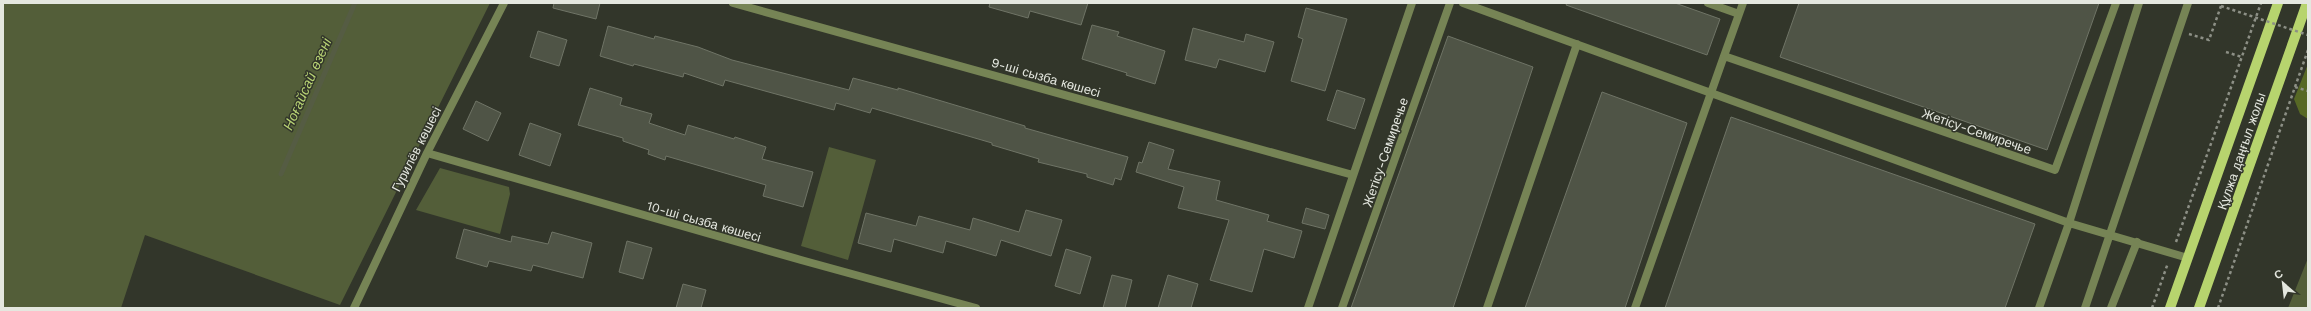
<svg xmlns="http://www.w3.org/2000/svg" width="2311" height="311" viewBox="0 0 2311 311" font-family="'Work Sans',sans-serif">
	<rect width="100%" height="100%" fill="#32362a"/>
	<path fill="#535e39" d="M3,3h487l-150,302 -195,-70 -24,73h-118z
		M829,147l47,13 -28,100 -47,-14z
		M440,168l69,19 1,7 -10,40 -84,-24z
		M2308,258v50h-20z"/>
	<path fill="#576825" d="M2308,64v55l-8,-5 -6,-15z"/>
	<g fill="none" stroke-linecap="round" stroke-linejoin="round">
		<path stroke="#555c43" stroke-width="5" d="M281,174l74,-171"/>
	</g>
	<path fill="#4f5446" stroke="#6f7466" d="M554,3h46l-4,16 -43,-11z
		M990,3h98l-7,22 -51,-14 -2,7 -39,-11z
		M1567,3h108l45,16 -13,36 -141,-50z
		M1799,3h300l-52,147 -267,-93z
		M1306,8l41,11 -22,72 -34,-10 12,-42 -5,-2z
		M1092,25l27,7 -2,4 48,15 -10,33 -29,-9 1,-2 -45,-14z
		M608,26l46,13 1,-3 43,11 34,13 117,30 4,-12 45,12v-2l127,38v2l103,29 -7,23 -6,-2 -2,7 -26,-8v-3l-49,-12 1,-3 -47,-14v-2l-120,-35 -2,5 -34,-10 -2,7 -109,-30 -2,6 -39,-13 -1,4 -49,-13 -1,2 -33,-10z
		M1193,28l51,14 2,-8 28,8 -9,30 -46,-13 -3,9 -31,-8z
		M538,31l29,9 -8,26 -29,-9z
		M1448,36l85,31 -80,241h-102z
		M590,88l32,10 -2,7 32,9 -3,9 36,12 3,-10 46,14 1,-2 31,10 -4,12 51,13 -10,35 -40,-11 3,-11 -100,-29 -1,4 -17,-6 1,-4 -26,-9v-3l-45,-13z
		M1337,90l28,9 -10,30 -28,-9z
		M1602,92l85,31 -62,185h-100z
		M476,101l25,12 -13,28 -25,-12z
		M1731,117l304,107 -30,84h-340z
		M530,123l31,11 -11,32 -31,-11z
		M1149,142l25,8 -6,19 52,12 -4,19 53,15 -2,6 35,10 -8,27 -30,-9 -12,43 -42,-12 19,-60 -51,-12 6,-21 -48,-15 3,-10 3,1z
		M1306,208l23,7 -4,14 -23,-6z
		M1026,210l36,10 -11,36 -50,-16 -5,16 -50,-15 -3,12 -49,-14 -3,13 -33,-9 8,-30 50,13 3,-10 51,14 3,-12 46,14z
		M464,229l47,13 1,-6 36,8 4,-12 40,11 -9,35 -50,-13 -2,6 -42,-10 -2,6 -31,-9z
		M627,241l25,7 -9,31 -24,-7z
		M1066,249l25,8 -11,37 -25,-8z
		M1112,275l20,5 -7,28h-22z
		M1168,275l30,9 -7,24h-33z
		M683,284l23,6 -5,18h-25z"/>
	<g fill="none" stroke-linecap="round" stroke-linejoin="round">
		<path stroke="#8d9086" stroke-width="2.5" stroke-dasharray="3 3" stroke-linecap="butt" d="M2189,34l20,6 12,-34
			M2226,52l16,5
			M2295,87l13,-37
			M2176,242l85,-239
			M2152,308l16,-45
			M2218,308l77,-221 13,4"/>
		<path stroke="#768455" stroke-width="8" d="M1463,3l606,220 119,35
			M1708,3l31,11
			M1743,3l-19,53 331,114 61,-167
			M1342,308l108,-305
			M1487,308l90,-264
			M1635,308l89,-252
			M2039,308l30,-85 70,-220
			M2085,308l103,-305
			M2111,308l26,-66"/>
		<path stroke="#768455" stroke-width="8" d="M733,3l620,172
			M427,153l374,107 175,48
			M354,308l73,-155 77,-150
			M1308,308l104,-305"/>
		<path stroke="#b7d46e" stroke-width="10" d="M2170,308l108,-305
			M2199,308l108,-305"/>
		<path stroke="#8d9086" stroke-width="2.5" stroke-dasharray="3 3" stroke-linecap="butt" d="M2221,6l87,29"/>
	</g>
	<g text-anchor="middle" stroke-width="3" stroke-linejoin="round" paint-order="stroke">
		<g font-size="13" fill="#e4e7df" stroke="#32362a">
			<text transform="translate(1046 77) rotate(16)" y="5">9-ші сызба көшесі</text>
			<text transform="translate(1977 131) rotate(19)" y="5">Жетісу-Семиречье</text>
			<text transform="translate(416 149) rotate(-63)" y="5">Гурилёв көшесі</text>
			<text transform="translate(2241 151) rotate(-71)" y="5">Құлжа даңғыл жолы</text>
			<text transform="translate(1385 152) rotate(-71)" y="5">Жетісу-Семиречье</text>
			<text transform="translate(704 221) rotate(16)" y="5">10-ші сызба көшесі</text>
		</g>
		<g font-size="14" font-style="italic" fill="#b8d374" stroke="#32362a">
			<text transform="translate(307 84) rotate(-66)" y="5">Ноғайсай өзені</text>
		</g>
	</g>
	<rect width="2311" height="311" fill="none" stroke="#e4e7df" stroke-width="8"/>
	<g transform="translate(2283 283) rotate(332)" stroke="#32362a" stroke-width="3" paint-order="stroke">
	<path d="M0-3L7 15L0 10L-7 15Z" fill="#e4e7df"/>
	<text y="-6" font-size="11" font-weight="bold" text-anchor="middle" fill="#e4e7df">С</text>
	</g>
</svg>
